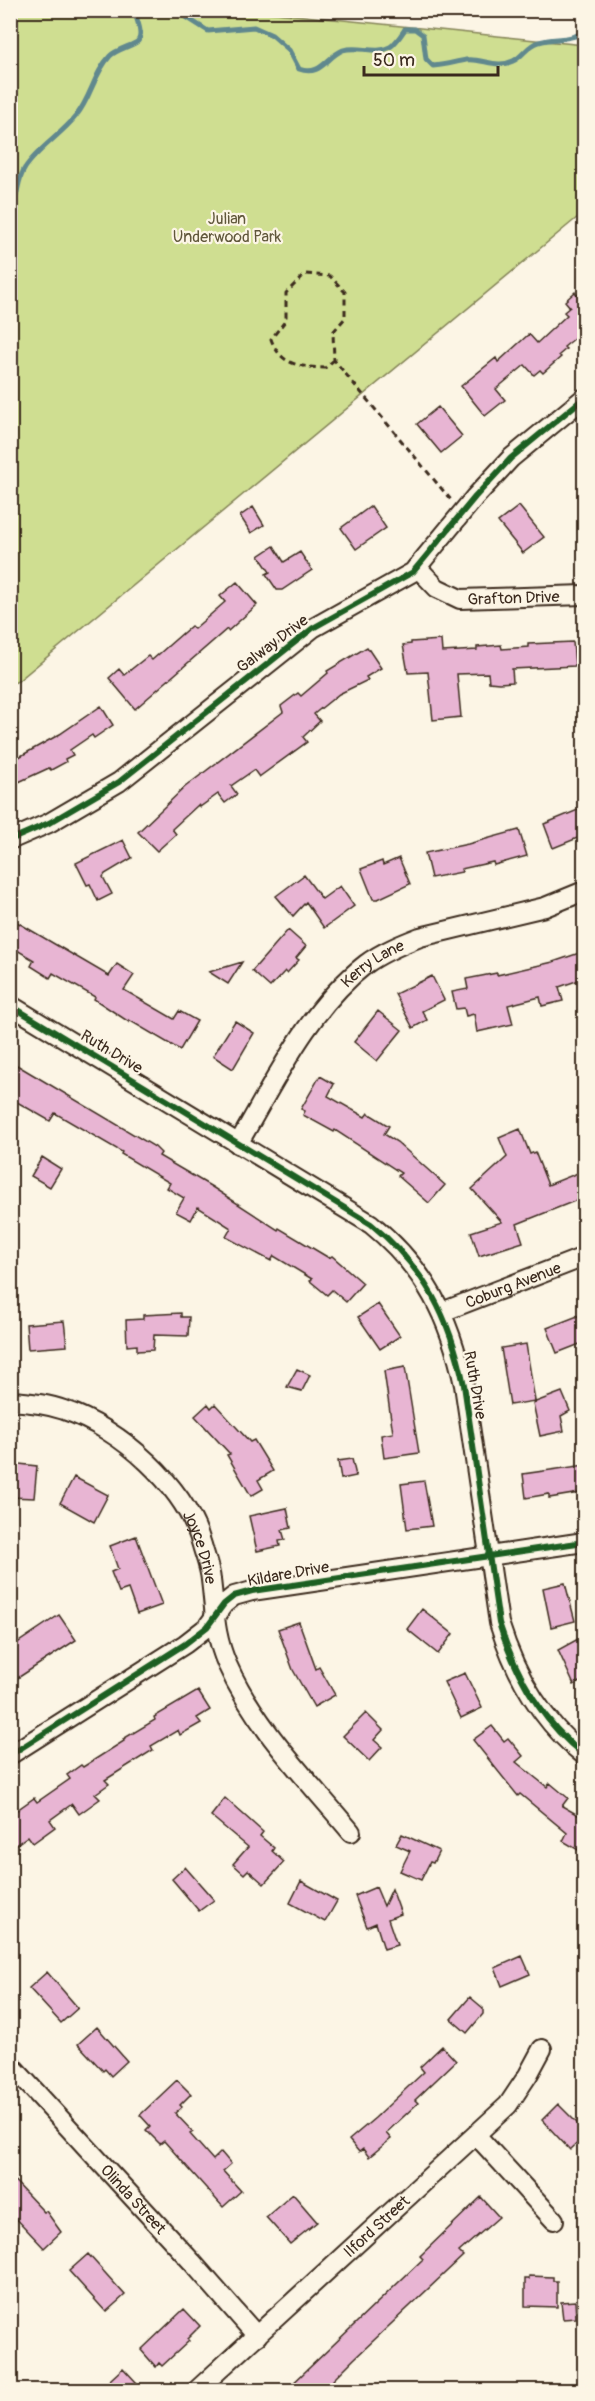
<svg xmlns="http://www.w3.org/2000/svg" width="595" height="2401" viewBox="0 0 595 2401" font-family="Pangolin,sans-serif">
	<rect width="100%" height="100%" fill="#fcf5e5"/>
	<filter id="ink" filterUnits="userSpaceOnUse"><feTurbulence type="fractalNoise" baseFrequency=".0167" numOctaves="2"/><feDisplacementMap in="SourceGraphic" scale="12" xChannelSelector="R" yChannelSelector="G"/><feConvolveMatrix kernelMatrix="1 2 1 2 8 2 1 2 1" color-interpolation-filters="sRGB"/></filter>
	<g filter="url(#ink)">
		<path fill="#cfde91" stroke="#858458" stroke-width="1.5" d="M11,10l245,1 328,34v167l-566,469 -7,3z"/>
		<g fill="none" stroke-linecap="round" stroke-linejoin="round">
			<path stroke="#60888e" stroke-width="5" d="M175,10l33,21 46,-4 18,8 17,15 10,19c22,8 27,-12 44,-19 15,-5 33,5 47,-3 6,-4 11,-12 15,-18h10l8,6 3,24 7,7c12,-1 22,-4 33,-6 16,-2 31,9 47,1 10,-4 14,-16 26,-19 16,-5 30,-1 45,-10
				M10,211c9,-13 6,-30 15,-43 13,-20 36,-33 51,-52 15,-18 18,-43 34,-60 7,-7 25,-11 28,-15 6,-7 -2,-23 -4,-31
				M579,2390l5,-6"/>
		</g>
		<path fill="#e8b5d3" stroke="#3b2a1e" stroke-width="1.5" d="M575,292l5,6 5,-3v35l-21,17 2,2 -7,6 2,2 -18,16 -3,-3 -6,5 -9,-10 -29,24 9,11 -20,16 -24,-30 35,-28 2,4 31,-28 8,9 30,-28 -3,-3 6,-5 -5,-6z
			M438,407l24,29 -21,17 -24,-29z
			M371,506l15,22 -30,21 -15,-21z
			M519,506l25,31 -21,16 -25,-31z
			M253,507l11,18 -13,8 -11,-17z
			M274,546l10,16 16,-10 12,18 -30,20h-5l-11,-16 4,-2 -11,-16z
			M237,582l20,23 -29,26 -1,-2 -92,80 -26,-31 10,-9 5,6 24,-19 4,4 39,-34 3,3 31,-27 -5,-6z
			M441,640l1,12 35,-2v-3l24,-2 1,4 26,-2v-3l45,-2 2,24 -63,3 1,13 -14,1 -10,-1 -1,-9 -31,1 4,43 -28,3 -5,-48 -20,1 -5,-28 8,-1v-2z
			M367,647l14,21 -15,9 2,3 -29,14 -25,20 6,7 -17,16 4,5 -48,35 -5,-7 -23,16 6,8 -12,9 -7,-9 -18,13 -2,-2 -26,24 4,5 -19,17 -19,-19 47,-45 98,-75 -2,-6 17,-13 3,3 27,-23 -1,-2z
			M101,706l12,19 -19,13 -2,-3 -22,15 3,5 -8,4 1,3 -15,8 -2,-2 -39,18v-24l50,-28z
			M585,807v28l-32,13 -9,-24z
			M519,830l8,26 -33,9 -1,-3 -32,7 1,3 -31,6 -6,-25 43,-9z
			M123,840l9,18 -27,16 -2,3 9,17 -14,7 -8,-17 -3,1 -11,-22z
			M399,858l11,26 -32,15h-5l-12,-30 21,-8 1,4z
			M304,875l18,24 18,-13 14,20 -30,22 -18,-26 -13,14 -17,-20z
			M10,918l99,58 8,-12 17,11 -10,15 50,29 5,-8 18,10 -17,29 -51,-30v2l-35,-23 1,-2 -42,-24 -3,5 -19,-12 3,-6 -24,-14z
			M288,930l18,16 -10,12 3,2 -12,13 -2,-2 -15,16 -18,-16z
			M585,951v27l-26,9 4,14 -21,5 -2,-9 -32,8 5,19 -36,8 -3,-18 -8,2 -2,-8 -8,1 -4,-17 16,-3 -2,-10 31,-6v2l56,-13z
			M242,962l-14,22 -19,-12z
			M432,976l12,24 -22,11 5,9 -14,8 -18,-34z
			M378,1011l24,19 -25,31 -23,-19z
			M235,1021l19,12 -21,36 -20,-13z
			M10,1061l145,86 6,6 -2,3 53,31 66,43 1,-2 50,30 3,-2 31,27 -17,19 -14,-12 -5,5 -17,-14 2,-2 -38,-23 -3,5 -45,-24 5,-9 -33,-21 -7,13 -15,-8 8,-14 -17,-10 3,-5 -49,-29 1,-2 -67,-39 -5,8 -40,-23z
			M320,1076l14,8 -6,12 37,21 3,-4 21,13 -5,8 13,8 48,43 -16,18 -31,-27 3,-3 -66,-43 -1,2 -31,-17 2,-4 -4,-2z
			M520,1129l10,25 5,-2 13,33 37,-15v27l-68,27 6,18 -44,14 -8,-24 31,-10 -30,-33 35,-32 -8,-19z
			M42,1157l19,12 -11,18 -19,-11z
			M378,1304l22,32 -20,13 -22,-32z
			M181,1313v4h8l-1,19 -34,-1 -1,15 -16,1v-6l-10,1 -1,-26 17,-1v-4z
			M585,1313v29l-28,11 -10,-25z
			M64,1321l3,25 -39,3 -2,-25z
			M526,1344l9,57 -25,4 -9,-57z
			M405,1367l14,86 -35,5 -3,-23 12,-2 -9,-62z
			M297,1369l13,6 -8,16 -15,-4z
			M562,1392l8,19 -9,5 3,15 -24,5 -7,-33z
			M208,1404l3,4 4,-4 35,38 4,-2 19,31 -15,9 5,9 -12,7 -24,-41 3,-1 -35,-38z
			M352,1459l4,17 -15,3 -3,-18z
			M10,1463l27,3 -3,32 -24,-1z
			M585,1465v27l-36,6v-4l-23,4 -3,-24z
			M74,1477l34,18 -14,27 -34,-19z
			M424,1481l8,45 -25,3 -6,-45z
			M287,1508l4,20 -9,2 3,10 -6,1 1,5 -23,5 -8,-35z
			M136,1536l26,69 -25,9 -9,-25 -9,3 -8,-20 7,-3 -8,-23z
			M565,1583l10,38 -24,6 -8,-39z
			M422,1609l31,25 -15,20 -31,-25z
			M59,1615l17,25 -66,43v-35z
			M299,1622l17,47 3,-2 16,28 -21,12 -21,-37 -15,-41z
			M578,1639l7,11v29l-11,6 -16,-35z
			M465,1673l17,35 -21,10 -17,-36z
			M198,1691l12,19 -13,8 4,5 -21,12 -2,-5 -27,16 2,4 -48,30 4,4 -14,10 5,5 -21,15 -7,-10 -22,16 5,7 -22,16 -5,-7 -18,13v-34l24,-17 3,4 33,-23 -3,-4 14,-10 2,2 41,-26 -1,-2 32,-19 -1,-3z
			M366,1713l17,17 -9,10 8,7 -13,14 -26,-25z
			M492,1726l12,15 4,-3 15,18 -7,6 31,25 3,-4 18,15 -6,8 23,13v35l-22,-13 4,-8 -47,-39 -2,2 -45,-56z
			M225,1798l38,34 -3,4 14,12 -2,3 12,11 -20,22 -16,-14 -4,4 -11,-10 15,-17 -37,-31z
			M402,1834l37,17 -6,12 -3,-1 -9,18 -21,-9 10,-20 -14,-6z
			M185,1867l29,33 -15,11 -27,-32z
			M301,1881l36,20 -12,21 -35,-19z
			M376,1887l8,19 8,-17 9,25 -13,5 9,26 -13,4 -8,-26 -9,4 -12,-31z
			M522,1956l8,18 -28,12 -7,-18z
			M47,1972l31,36 -17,15 -32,-35z
			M470,1997l13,11v6l-16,19 -16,-14z
			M97,2027l30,34 -16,15 -6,-7 -2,2 -25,-27z
			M442,2046l14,15 -41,39 3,3 -32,30 5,6 -22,18 -6,-8 -4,3 -10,-12 26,-22 49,-46 -4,-5z
			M177,2080l14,14 -11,11 2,2 -7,6 18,19 -3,2 23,26 8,-8 10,12 -8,7 18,20 -18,16 -59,-66 -4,3 -14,-14 4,-4 -10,-11z
			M558,2104l27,27v5l-15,14 -28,-30z
			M10,2176l34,36 2,-1 15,21 -17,16 -34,-36z
			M293,2194l24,28 -27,22 -24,-27z
			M481,2197l18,20 -40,35 4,4 -109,103 -21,21 2,3 -8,8h-42l138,-132 -3,-3z
			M88,2254l37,41 -19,17 -37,-41z
			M529,2276l24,1v4h4v26l-32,-1v-27h4z
			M575,2301l1,17 -13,1 -2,-17z
			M184,2309l16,17 -13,13 2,2 -27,25 -3,-3 -3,4 -15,-17z
			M123,2368l14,15 -7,8h-32z"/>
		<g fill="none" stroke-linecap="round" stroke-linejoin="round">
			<g stroke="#3b2a1e" stroke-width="22">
				<g id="minor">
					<path id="s1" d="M417,567l20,21 23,11 124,-4"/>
					<path d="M10,840l39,-17 70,-41 194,-154 100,-56 62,-75 36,-39 73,-60"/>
					<path d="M10,1005l361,219c54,44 79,94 93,161l35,238c16,51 42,98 85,132"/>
					<path id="s2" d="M238,1144c37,-63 70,-135 128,-180 16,-12 36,-20 54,-27l125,-30 39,-16"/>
					<path id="s3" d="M442,1312l142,-55"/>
					<path id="s4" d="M10,1401c19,1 37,3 54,9 56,18 122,77 138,135 3,11 8,23 9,35 4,31 3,54 16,84 28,63 80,115 124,168"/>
					<path d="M10,1755l175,-111 22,-17 17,-23 10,-8 18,-5 332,-49"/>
					<path id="s5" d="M10,2064l182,198 65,74"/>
					<path d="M476,2135l78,85"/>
					<path id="s6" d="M197,2390l311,-285 20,-30 14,-26"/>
				</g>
			</g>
			<path stroke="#3b2a1e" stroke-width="3" stroke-dasharray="6 4.5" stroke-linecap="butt" d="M334,360l-9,8c-25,-1 -45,-3 -54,-29l15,-19v-27l19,-19 25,2 15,16v26l-12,14 1,28 117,140"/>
			<use href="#minor" stroke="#fcf5e5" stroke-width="18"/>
			<g stroke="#fcf5e5" stroke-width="10">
				<path id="cycleway" d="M10,840l39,-17 70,-41 194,-154 100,-56 62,-75 36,-39 73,-60
					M10,1005l361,219c54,44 79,94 93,161l35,238c16,51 42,98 85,132
					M10,1755l175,-111 22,-17 17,-23 10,-8 18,-5 332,-49"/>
			</g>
			<use href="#cycleway" stroke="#1b5e20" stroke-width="6"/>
		</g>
	</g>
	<g text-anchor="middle" stroke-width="4.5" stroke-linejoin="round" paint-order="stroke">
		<g font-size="16" fill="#60573b" stroke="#fcf5e5">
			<text x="227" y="224">Julian<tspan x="227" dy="18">Underwood Park</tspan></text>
		</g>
		<g font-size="16" fill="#3b2a1e" stroke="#fcf5e5">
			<text dy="6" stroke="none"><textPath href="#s1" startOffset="108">Grafton Drive</textPath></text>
			<text transform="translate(272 643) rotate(-37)" y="6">Galway Drive</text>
			<text dy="6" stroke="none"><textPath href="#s2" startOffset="228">Kerry Lane</textPath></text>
			<text transform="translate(112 1051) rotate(31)" y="6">Ruth Drive</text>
			<text dy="6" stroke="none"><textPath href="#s3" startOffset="76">Coburg Avenue</textPath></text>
			<text transform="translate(476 1385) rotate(80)" y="6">Ruth Drive</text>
			<text dy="6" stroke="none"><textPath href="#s4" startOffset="256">Joyce Drive</textPath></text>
			<text transform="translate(288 1573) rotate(-10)" y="6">Kildare Drive</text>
			<text dy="6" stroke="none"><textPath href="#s5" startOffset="183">Olinda Street</textPath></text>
			<text dy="6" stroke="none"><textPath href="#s6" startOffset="243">Ilford Street</textPath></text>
		</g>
	</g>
	<rect width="595" height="2401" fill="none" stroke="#fcf5e5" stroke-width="36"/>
	<rect x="18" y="18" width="559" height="2365" fill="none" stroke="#3b2a1e" stroke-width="2" filter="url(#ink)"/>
	<path d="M364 66v9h134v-9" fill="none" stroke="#3b2a1e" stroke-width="3"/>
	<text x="373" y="66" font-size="18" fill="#3b2a1e" stroke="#fcf5e5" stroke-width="4.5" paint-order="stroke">50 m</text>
</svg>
